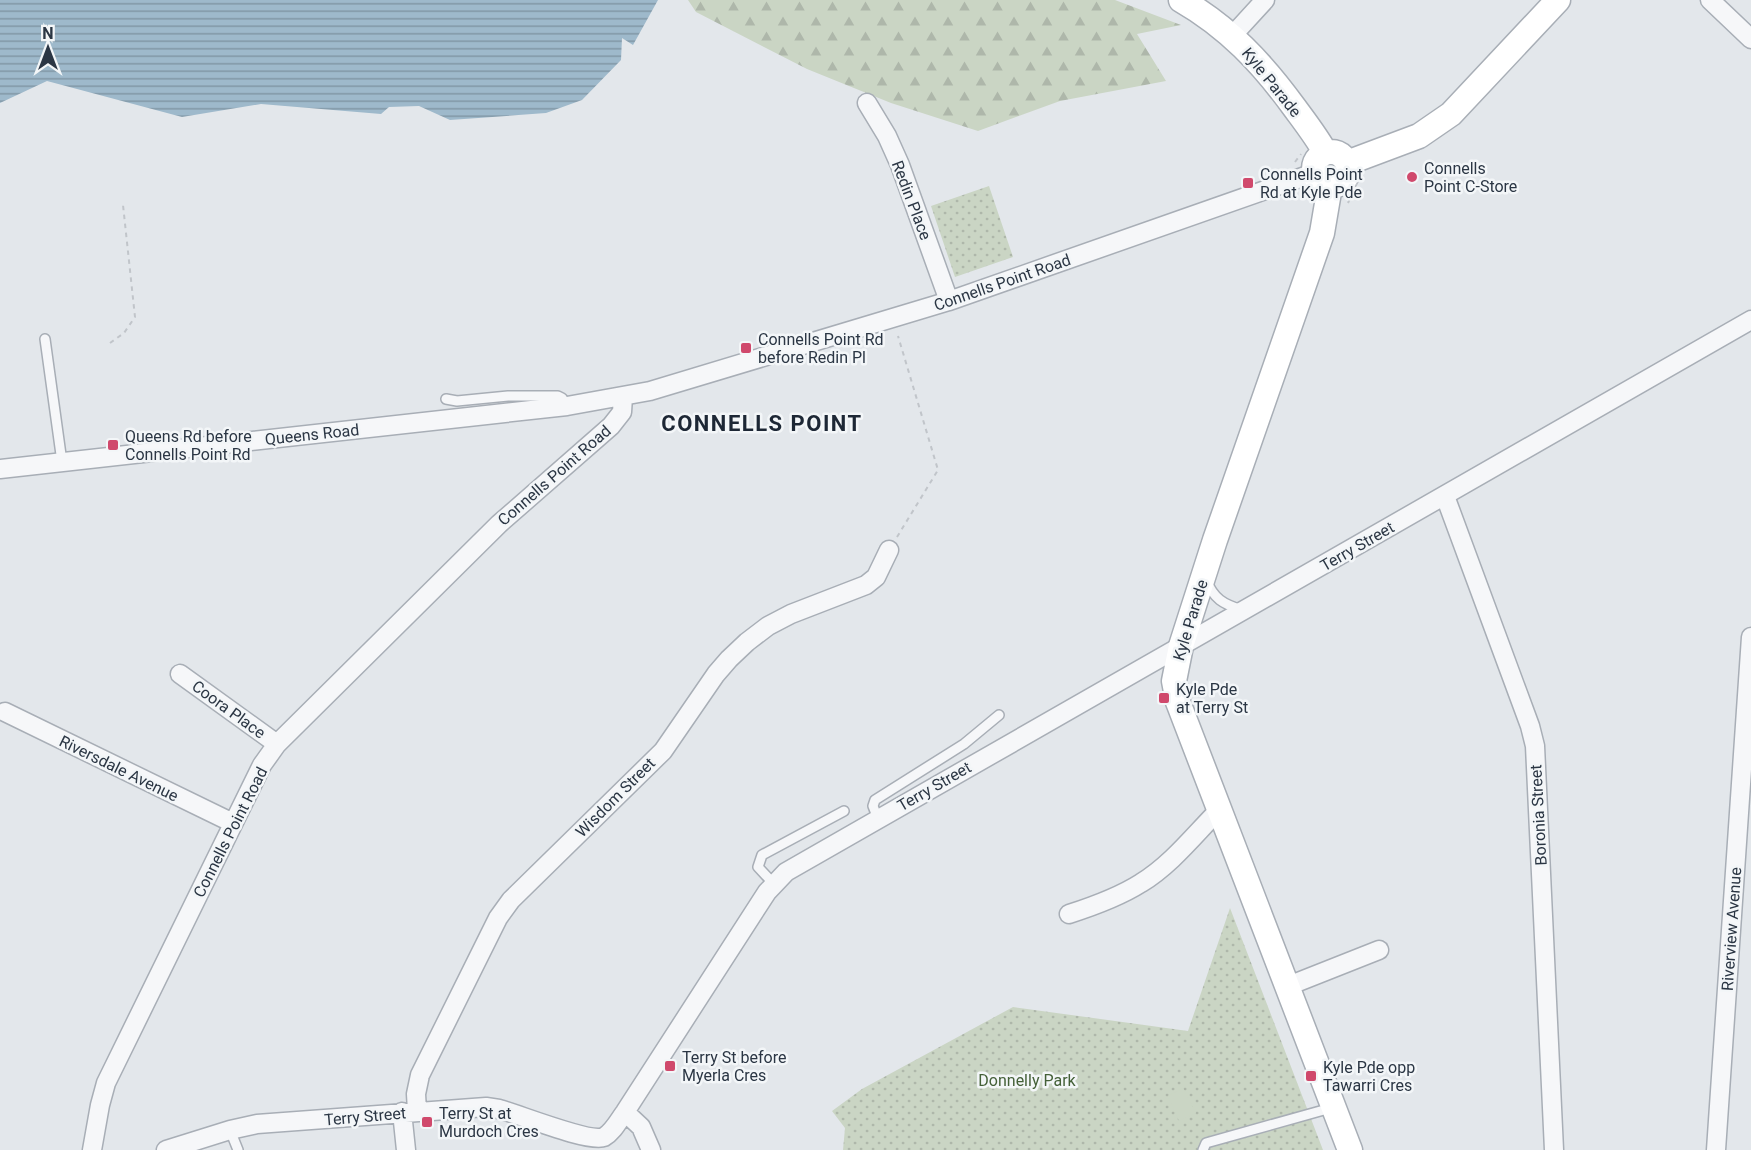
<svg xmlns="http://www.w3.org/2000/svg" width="1751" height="1150" viewBox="0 0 1751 1150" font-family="Roboto,sans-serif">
	<defs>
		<pattern id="forest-firs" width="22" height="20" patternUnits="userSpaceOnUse" patternTransform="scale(1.5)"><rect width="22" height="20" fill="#cad5c4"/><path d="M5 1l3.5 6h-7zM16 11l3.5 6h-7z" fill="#aeb7aa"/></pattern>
		<pattern id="park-dots" width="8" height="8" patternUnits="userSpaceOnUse" patternTransform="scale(1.5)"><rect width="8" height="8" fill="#cad5c4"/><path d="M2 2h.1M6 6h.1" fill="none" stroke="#aeb7aa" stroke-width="1.8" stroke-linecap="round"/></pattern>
		<pattern id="water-rules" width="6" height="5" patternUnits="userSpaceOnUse" patternTransform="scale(1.5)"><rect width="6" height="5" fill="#9eb9cb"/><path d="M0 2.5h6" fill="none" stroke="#8197a6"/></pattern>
	</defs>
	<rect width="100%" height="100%" fill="#e3e7eb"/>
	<path fill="url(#forest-firs)" d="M688,0h427l66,25 -44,9 29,47 -106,20 -82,30 -87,-28 -84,-34 -111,-57z"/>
	<path fill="url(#park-dots)" d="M989,186l24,71 -58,20 -24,-71z
		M1230,908l93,242h-480l2,-22 -13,-17 30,-22 151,-82 175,24z"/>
	<path fill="#cad5c4" d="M1183,1088l13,25 -17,8 -11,-25z"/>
	<path fill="url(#water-rules)" d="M0,0h658l-25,45 -11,-7 -1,22 -39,40 -36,13 -96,7 -31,-14 -30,1 -8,7 -120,-10 -79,13 -135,-36 -47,22z"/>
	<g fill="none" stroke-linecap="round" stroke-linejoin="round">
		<g stroke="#a8aeb6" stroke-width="12">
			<path id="lane" d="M45,339l17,123
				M446,399l11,2 51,-5h50l4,2 5,8
				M1206,580c8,19 17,24 36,30
				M878,819l-5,-13 2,-6 89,-56 35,-29
				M774,884l-16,-17 4,-12 82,-44
				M230,1130l8,20
				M1203,1150l3,-7 125,-35"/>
		</g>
		<g stroke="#a8aeb6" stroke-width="21">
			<path id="street" d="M1710,0l41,39
				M1232,36l33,-36
				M867,103l20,33 13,29 49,136
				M0,469l567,-63 83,-15 299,-90 365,-128
				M1445,496l85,230 5,20 19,404
				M180,674l97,70
				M5,712l228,111
				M1069,914c25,-8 50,-17 72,-31 30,-18 54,-49 78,-73
				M1288,986l91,-36
				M417,1111l-1,-17 4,-19 78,-157 13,-18 152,-149 53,-77 13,-15 18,-17 21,-16 23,-12 75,-29 10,-8 13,-27
				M402,1112l4,38
				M625,1112l16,15 10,23
				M92,1150l8,-45 6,-22 156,-318 15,-21 222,-220 112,-98 11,-14 1,-15
				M166,1150l64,-20 27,-6 229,-17 13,2c19,5 90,34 105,28 9,-5 15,-17 21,-25l142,-220 19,-20 965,-552
				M1716,1150l35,-513"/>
		</g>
		<g stroke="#a8aeb6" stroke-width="27">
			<path id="secondary" d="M1181,0c47,27 81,63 113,107 11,15 22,29 31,45
				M1314 169a17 17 0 1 1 34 0a17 17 0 1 1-34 0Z
				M1347,163l72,-27 32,-22 107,-114
				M1330,186l-8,47 -107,307 -34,106 -7,35 4,21 172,448"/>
		</g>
		<path stroke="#c1c5ca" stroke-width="2" stroke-dasharray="4.5 4.5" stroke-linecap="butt" d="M1295,162l6,-8
			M1348,203l10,-23
			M110,343l14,-10 11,-16 -12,-112
			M897,537l41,-67 -40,-134"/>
		<use href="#lane" stroke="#f6f7f9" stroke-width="9"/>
		<use href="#street" stroke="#f6f7f9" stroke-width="18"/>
		<use href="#secondary" stroke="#fff" stroke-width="24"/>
	</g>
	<g fill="#d0496c" stroke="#f3f6f8" stroke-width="2">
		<circle cx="1412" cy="177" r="6"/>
		<rect x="1242" y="177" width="12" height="12" rx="3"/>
		<rect x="740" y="342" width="12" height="12" rx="3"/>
		<rect x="107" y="439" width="12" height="12" rx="3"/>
		<rect x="1158" y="692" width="12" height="12" rx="3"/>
		<rect x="664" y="1060" width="12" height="12" rx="3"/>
		<rect x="1305" y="1070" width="12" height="12" rx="3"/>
		<rect x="421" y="1116" width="12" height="12" rx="3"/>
	</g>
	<g text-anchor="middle" stroke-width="5" stroke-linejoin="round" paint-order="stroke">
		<g font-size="16" fill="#2b3644" stroke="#f3f6f8">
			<text transform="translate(1272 82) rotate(51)" y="6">Kyle Parade</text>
			<text transform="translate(912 200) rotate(69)" y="6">Redin Place</text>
			<text transform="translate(1002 282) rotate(-19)" y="6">Connells Point Road</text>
			<text transform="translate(312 434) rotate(-6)" y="6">Queens Road</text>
			<text transform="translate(554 475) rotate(-41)" y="6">Connells Point Road</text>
			<text transform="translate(1357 546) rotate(-30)" y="6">Terry Street</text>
			<text transform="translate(1190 620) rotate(-73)" y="6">Kyle Parade</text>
			<text transform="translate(229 709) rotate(36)" y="6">Coora Place</text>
			<text transform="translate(119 768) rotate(26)" y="6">Riversdale Avenue</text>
			<text transform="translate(934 786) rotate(-30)" y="6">Terry Street</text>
			<text transform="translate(615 797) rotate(-45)" y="6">Wisdom Street</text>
			<text transform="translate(1538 815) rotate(-93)" y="6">Boronia Street</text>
			<text transform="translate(230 832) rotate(-63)" y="6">Connells Point Road</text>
			<text transform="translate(1731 929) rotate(-86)" y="6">Riverview Avenue</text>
			<text transform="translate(365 1116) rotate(-5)" y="6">Terry Street</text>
		</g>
		<g font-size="16" fill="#2b3644" stroke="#f3f6f8" text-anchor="start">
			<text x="1424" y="174">Connells<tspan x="1424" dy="18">Point C-Store</tspan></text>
			<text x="1260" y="180">Connells Point<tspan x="1260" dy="18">Rd at Kyle Pde</tspan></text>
			<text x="758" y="345">Connells Point Rd<tspan x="758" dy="18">before Redin Pl</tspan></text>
			<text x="125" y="442">Queens Rd before<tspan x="125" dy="18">Connells Point Rd</tspan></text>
			<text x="1176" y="695">Kyle Pde<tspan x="1176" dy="18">at Terry St</tspan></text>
			<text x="682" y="1063">Terry St before<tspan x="682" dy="18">Myerla Cres</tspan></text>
			<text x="1323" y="1073">Kyle Pde opp<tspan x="1323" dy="18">Tawarri Cres</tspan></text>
			<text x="439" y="1119">Terry St at<tspan x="439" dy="18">Murdoch Cres</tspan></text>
		</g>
		<g font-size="16" fill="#446038" stroke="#f3f6f8">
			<text x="1027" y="1086">Donnelly Park</text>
		</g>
		<g font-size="22" font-weight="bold" letter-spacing="1.5" fill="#1d2735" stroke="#f3f6f8">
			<text x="762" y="431">CONNELLS POINT</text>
		</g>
	</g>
	<g transform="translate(48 48)" stroke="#f3f6f8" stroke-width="4.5" paint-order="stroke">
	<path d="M0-4.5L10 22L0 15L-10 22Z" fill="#2b3644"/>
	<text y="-9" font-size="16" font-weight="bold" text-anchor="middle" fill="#2b3644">N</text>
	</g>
</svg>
